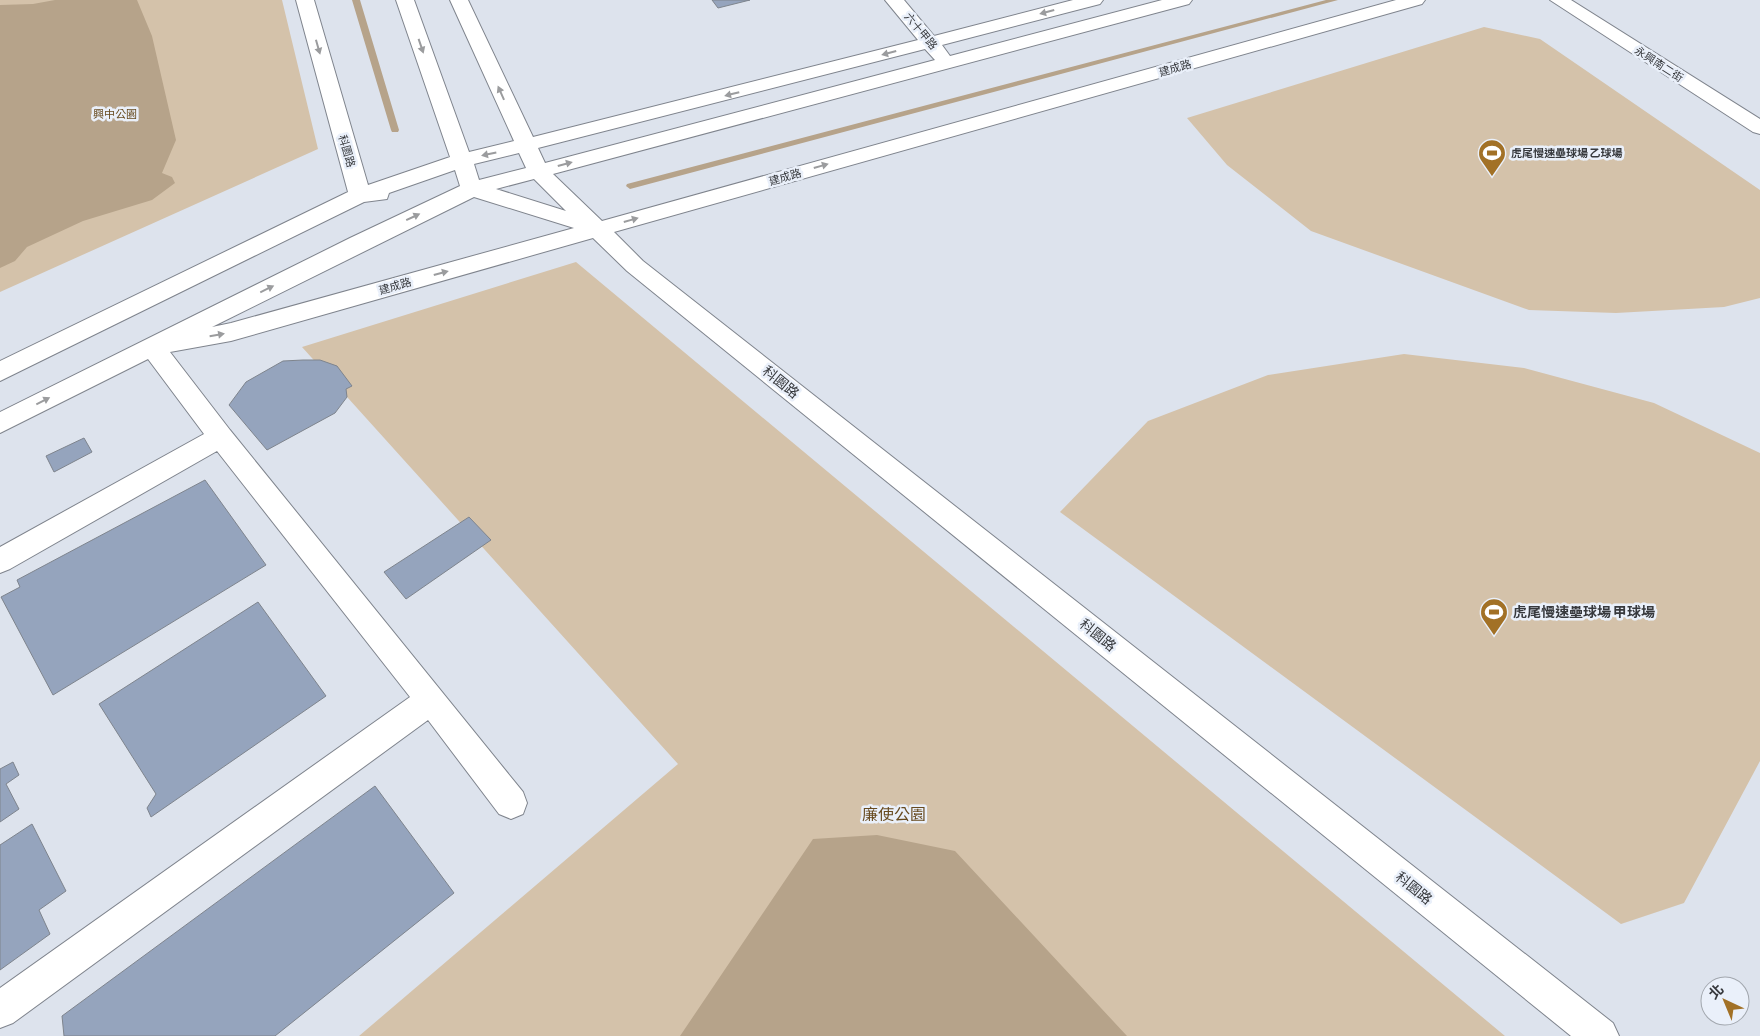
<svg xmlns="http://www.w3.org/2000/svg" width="1760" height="1036" viewBox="0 0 1760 1036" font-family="'Asap Condensed','Noto Sans TC',sans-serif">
	<rect width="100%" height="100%" fill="#dde3ed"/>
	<path fill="#d4c2aa" d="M0,0h282l36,149 -318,143z
		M1484,27l56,12 220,151v108l-36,9 -108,6 -87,-3 -218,-79 -84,-66 -40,-47z
		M576,262l929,774h-1146l319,-272 -376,-417z
		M1404,354l120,14 130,35 106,50v308l-76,142 -63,21 -561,-412 88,-91 120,-46z"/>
	<path fill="#b6a38a" d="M55,0h82l15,36 24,104 -14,33 10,4 3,6 -23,17 -69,21 -56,26 -12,14 -15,7v-263l33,-1z
		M877,835l78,16 172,185h-447l133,-197z"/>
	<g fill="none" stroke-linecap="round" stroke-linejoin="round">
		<path fill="#b6a38a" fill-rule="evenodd" d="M352,0h8l39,130 -1,2h-6l-1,-2z
			M1326,0h12l-708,189 -4,-3 1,-2z"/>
	</g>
	<path fill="#95a4bd" stroke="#7e848d" d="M712,0h38l-32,8z
		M303,360h17l17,6 15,20 -6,3 1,8 -12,16 -68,37 -38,-45 17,-23 37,-21z
		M84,438l8,14 -38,20 -8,-16z
		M205,480l61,85 -213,130 -52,-98 19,-10 -3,-7z
		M469,517l22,23 -85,59 -22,-27z
		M258,602l68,94 -175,121 -4,-9 9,-14 -57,-90z
		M13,762l6,13 -13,9 13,25 -19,13v-53z
		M375,786l79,107 -179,143h-211l-2,-20z
		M32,824l34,67 -27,19 11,24 -50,36v-125z"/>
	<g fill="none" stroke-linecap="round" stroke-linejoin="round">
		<g stroke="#7f848d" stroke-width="2">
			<path id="minor" d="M296,0h18l54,185 82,-28 -54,-157h18l55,152 45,-11 -64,-141h18l65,137 385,-97 -33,-40h19l30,36 139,-36h30l-3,4 -158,41 8,11 212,-56h30l-3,4 -636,170 49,47 794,-221h29l-3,4 -808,228 29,29 970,762 6,13h-48l-944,-765 -34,-33 -362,103 -61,11 60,78 293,362 4,11 -4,11 -12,5 -12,-5 -71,-94 -415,303 -13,5v-40l410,-291 -193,-246 -207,118 -10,4v-26l204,-113 -56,-75 -148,74v-21l350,-174 110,-52 -5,-16 -66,23 -2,6 -23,3 -364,179v-20l348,-169zM925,49l10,11 -390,103 -7,-15zM519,153l7,15 -47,12 -5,-16zM534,179l32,32 -70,-22zM474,197l100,31 -343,95 -19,4z
				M1550,0h21l189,119v15l-7,-2z"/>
		</g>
		<use href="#minor" fill="#fff" fill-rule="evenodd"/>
	</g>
	<defs><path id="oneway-solid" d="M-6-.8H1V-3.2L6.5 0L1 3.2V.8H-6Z" transform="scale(1.25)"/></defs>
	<g fill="#9b9c9e">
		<use href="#oneway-solid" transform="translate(1047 12) rotate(165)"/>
		<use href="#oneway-solid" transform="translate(421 46) rotate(71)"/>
		<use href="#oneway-solid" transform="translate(318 47) rotate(74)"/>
		<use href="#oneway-solid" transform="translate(889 53) rotate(165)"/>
		<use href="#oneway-solid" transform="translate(501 93) rotate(-114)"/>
		<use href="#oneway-solid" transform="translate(732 94) rotate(166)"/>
		<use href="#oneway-solid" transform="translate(489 154) rotate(168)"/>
		<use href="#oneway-solid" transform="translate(565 164) rotate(-15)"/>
		<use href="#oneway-solid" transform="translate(821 166) rotate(-16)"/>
		<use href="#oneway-solid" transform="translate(413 217) rotate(-25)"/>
		<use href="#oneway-solid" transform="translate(631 220) rotate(-16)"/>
		<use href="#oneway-solid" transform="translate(441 273) rotate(-15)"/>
		<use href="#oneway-solid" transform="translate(267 289) rotate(-26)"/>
		<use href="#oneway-solid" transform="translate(217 335) rotate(-10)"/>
		<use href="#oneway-solid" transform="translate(43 401) rotate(-27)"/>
	</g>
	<defs>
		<g id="stadium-pin" transform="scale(1.4375)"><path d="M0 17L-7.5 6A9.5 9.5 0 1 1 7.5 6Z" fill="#a27126" stroke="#eaf0fa"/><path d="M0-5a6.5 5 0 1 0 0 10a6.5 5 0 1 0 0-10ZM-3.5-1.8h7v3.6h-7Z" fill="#fff"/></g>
	</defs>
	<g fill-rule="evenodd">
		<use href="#stadium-pin" x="1492" y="153"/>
		<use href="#stadium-pin" x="1494" y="612"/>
	</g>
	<g text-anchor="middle" stroke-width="5" stroke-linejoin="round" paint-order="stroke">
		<g font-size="11" fill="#37393d" stroke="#eaf0fa">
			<text transform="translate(921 31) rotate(50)" y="4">六十甲路</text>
			<text transform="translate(1659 64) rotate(33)" y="4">永興南二街</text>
			<text transform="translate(1175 68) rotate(-16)" y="4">建成路</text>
			<text transform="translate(347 151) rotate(74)" y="4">科園路</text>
			<text transform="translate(785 177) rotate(-16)" y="4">建成路</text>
			<text transform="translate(395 286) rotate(-16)" y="4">建成路</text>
		</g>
		<g font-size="11" fill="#674a1f" stroke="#eaf0fa">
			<text x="115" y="118">興中公園</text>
		</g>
		<g font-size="11" font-weight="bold" fill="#37393d" stroke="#eaf0fa" text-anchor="start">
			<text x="1511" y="157">虎尾慢速壘球場 乙球場</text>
		</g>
		<g font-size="14" fill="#37393d" stroke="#eaf0fa">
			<text transform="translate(781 382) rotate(39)" y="5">科園路</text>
			<text transform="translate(1098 635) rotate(39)" y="5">科園路</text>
			<text transform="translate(1414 888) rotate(39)" y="5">科園路</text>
		</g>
		<g font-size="14" font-weight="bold" fill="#37393d" stroke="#eaf0fa" text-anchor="start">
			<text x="1513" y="617">虎尾慢速壘球場 甲球場</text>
		</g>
		<g font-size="16" fill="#674a1f" stroke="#eaf0fa">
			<text x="894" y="820">廉使公園</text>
		</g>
	</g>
	<g transform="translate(1725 1001) rotate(316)"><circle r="24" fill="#eaf0fa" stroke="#a2a7ae"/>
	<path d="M0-4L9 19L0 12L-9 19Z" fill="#a27126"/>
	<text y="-8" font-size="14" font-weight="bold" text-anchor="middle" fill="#37393d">北</text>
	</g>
</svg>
